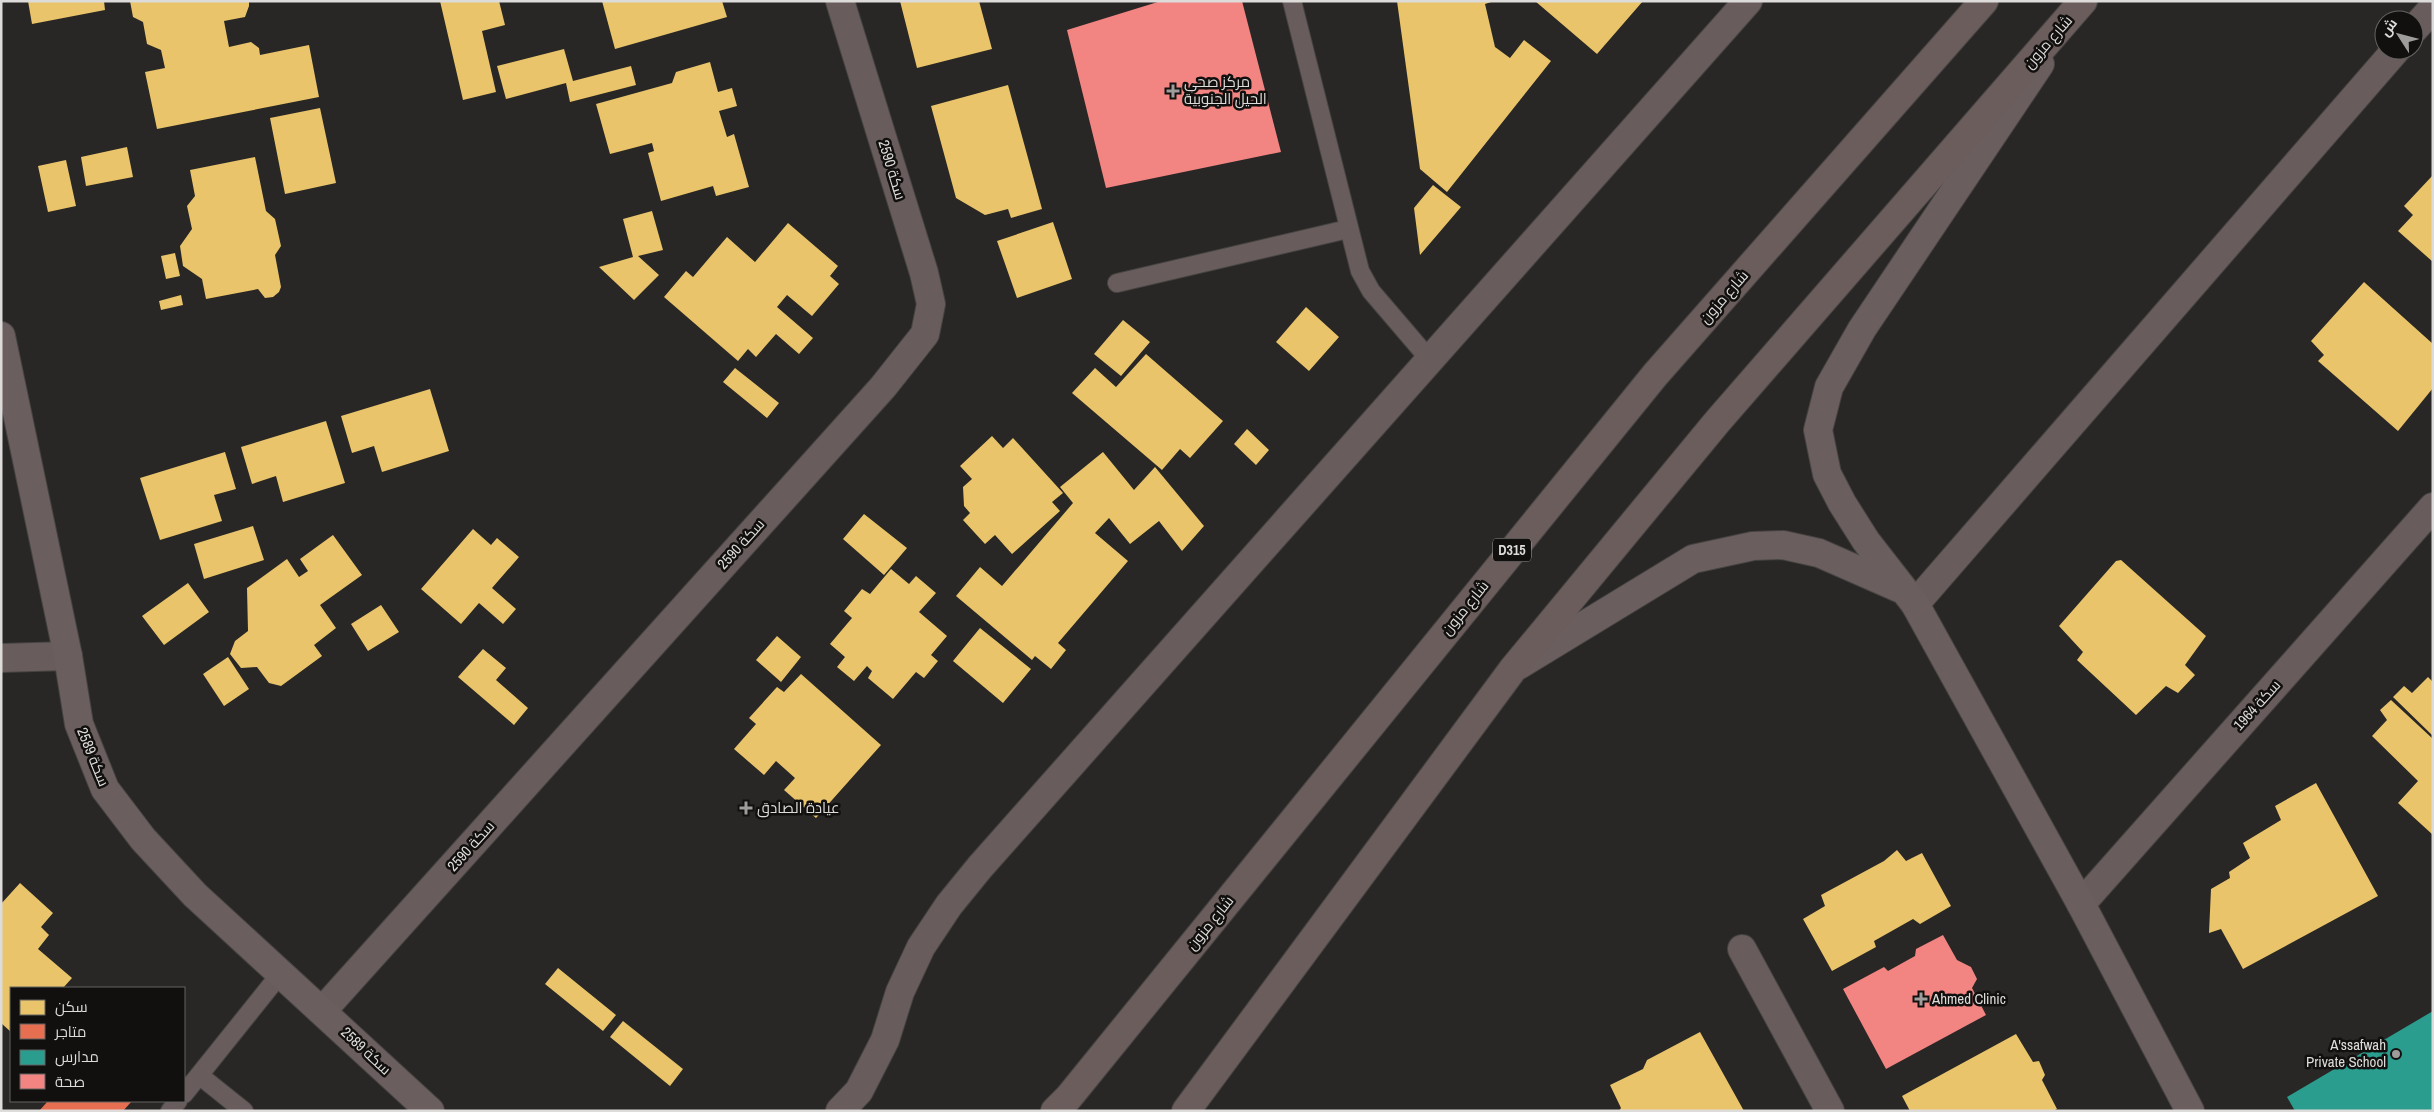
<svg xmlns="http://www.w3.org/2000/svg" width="2434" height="1112" viewBox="0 0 2434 1112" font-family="'Archivo Narrow',Cairo,sans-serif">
	<rect width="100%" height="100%" fill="#292725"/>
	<path fill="#e9c46a" d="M28,1h76l1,9 -73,14z
		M130,1h119v5l-4,11 -21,4 5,26 22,-5 8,6 1,7 49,-10 10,52 -162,32 -12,-57 20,-4 -4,-18 -14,-6 -4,-22 -10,-5z
		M440,1h59l6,24 -23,6 14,61 -33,8z
		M602,1h120l5,16 -112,32z
		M900,1h79l13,48 -75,19z
		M1397,1h97l-9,3 10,43 15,11 14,-18 27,21 -104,131 -27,-23z
		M1535,1h108l-46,53z
		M564,49l9,32 58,-15 5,19 -66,17 -4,-19 -60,16 -9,-33z
		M710,62l8,30 14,-4 5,18 -18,5 8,26 7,-3 15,53 -33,9 -3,-10 -52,15 -13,-48 6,-2 -2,-8 -42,11 -14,-50 76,-21 4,-11z
		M1008,85l34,124 -31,9 -3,-9 -23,6 -29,-17 -25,-92z
		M320,108l16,75 -51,11 -15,-76z
		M127,147l6,30 -47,9 -5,-29z
		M255,157l11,54 9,8 6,27 -6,9 6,32 -2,5 -6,5 -8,1 -7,-9 -52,10 -4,-20 -19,-13 -3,-20 12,-17 -5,-23 8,-10 -5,-26z
		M66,160l10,46 -28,6 -10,-46z
		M2433,175v87l-35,-31 15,-16 -9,-9z
		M1433,185l28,22 -41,48 -6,-47z
		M652,211l11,39 -25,6 21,19 -25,25 -35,-33 34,-10 -10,-38z
		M1053,222l19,57 -55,19 -20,-57z
		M788,223l50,43 -8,10 9,8 -27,32 -25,-21 -10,12 36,31 -14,16 -23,-20 -20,23 -8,-8 -10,12 -74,-64 22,-26 7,6 34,-40 28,25z
		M175,253l5,23 -14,3 -5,-23z
		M2364,282l69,62v44l-35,43 -80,-70 6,-6 -13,-14z
		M181,295l2,10 -22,5 -2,-9z
		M1306,307l33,30 -30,34 -33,-29z
		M1123,320l27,22 -29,34 -27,-22z
		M1146,354l77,67 -33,37 -10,-9 -18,21 -90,-77 23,-25 21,19z
		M735,368l44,35 -12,15 -44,-36z
		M430,389l19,62 -67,21 -8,-26 -22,7 -11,-37z
		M326,421l19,62 -62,19 -7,-26 -24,8 -11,-37z
		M1247,429l22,21 -13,15 -22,-21z
		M992,436l11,12 10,-10 50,55 -11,9 8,9 -48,43 -17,-19 -10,9 -22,-24 7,-7 -6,-7 -1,-19 9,-8 -12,-13z
		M225,452l11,37 -22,6 8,26 -62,19 -20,-62z
		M1103,452l31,38 21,-23 49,59 -22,25 -23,-30 -29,23 -21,-26 -14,15 33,28 -70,82 8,7 -15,19 -16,-13 -3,4 -76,-64 24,-29 22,19 71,-83 -13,-16z
		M864,514l43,34 -23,27 -41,-36z
		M253,526l11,34 -60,19 -10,-35z
		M473,529l18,16 6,-7 22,19 -27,31 24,21 -13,15 -24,-21 -18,21 -40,-35z
		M333,535l29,40 -42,30 16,23 -22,17 8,11 -41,30 -12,-3 -12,-16 -16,1 -11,-14 5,-13 13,-10 -1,-43 40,-29 12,18 9,-6 -8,-12z
		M2121,560l85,76 -21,29 10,10 -17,18 -12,-7 -30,29 -59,-55 6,-8 -24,-26 57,-65z
		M891,569l18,15 7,-8 20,17 -17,19 28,24 -16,19 7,6 -14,17 -8,-6 -23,27 -25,-21 4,-7 -5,-5 -13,15 -17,-14 8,-10 -15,-13 22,-26 -8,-7 18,-22 8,5z
		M188,583l21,29 -45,33 -22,-29z
		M381,605l18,27 -31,19 -17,-27z
		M980,628l51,41 -28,34 -50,-42z
		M777,636l24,21 -20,25 -25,-22z
		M483,649l23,19 -10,12 32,28 -14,17 -56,-48z
		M228,657l21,32 -25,17 -21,-32z
		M801,674l80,71 -65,73 -32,-28 11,-12 -19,-17 -12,14 -30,-26 22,-25 -7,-6 28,-31 7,5z
		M2428,677l5,5v54l-40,-39 11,-11 8,7z
		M2391,700l42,39v96l-35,-32 20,-22 -46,-45 15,-16 -7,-10z
		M2316,783l62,113 -135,73 -22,-40 -12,4 2,-44 19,-11 -1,-6 21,-14 -7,-15 38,-23 -6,-14z
		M1897,850l9,11 16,-8 29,53 -31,18 -7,-5 -39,22 2,6 -44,24 -29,-52 22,-13 -4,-11 63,-34z
		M20,883l33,30 -12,14 8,8 -11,14 34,29 -9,10h-52v44l-10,-9v-119z
		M558,968l58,47 -13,16 -58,-47z
		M623,1021l60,48 -13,17 -60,-49z
		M1700,1032l44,79h-125l2,-3 -11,-23 33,-16 4,-9z
		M2016,1034l17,28 6,-1 6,14 -3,5 15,29 -4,2h-143l-8,-15z"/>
	<path fill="#e76f51" d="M48,1101h84l-9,10h-84z"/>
	<path fill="#2a9d8f" d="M2433,1011v100h-138l-8,-14z"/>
	<path fill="#f28482" d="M1161,1h81l39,151 -175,36 -39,-158z
		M1943,935l14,25 14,7 6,12 -5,9 14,27 -100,54 -43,-80 41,-22 4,4 27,-15 1,-7z"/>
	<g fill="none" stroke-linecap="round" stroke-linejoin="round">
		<g stroke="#454443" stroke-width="20">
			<path id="lane" d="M1292,1l68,270 11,20 59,69
				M1117,283l231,-54
				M199,1075l45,36
				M184,1094l97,-121
				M170,1111l8,-10"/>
		</g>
		<g stroke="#454443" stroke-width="30">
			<path id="street" d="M2414,29l19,-21
				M1915,604l481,-554
				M1,658l67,-2
				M2081,904l352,-397
				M1742,949l88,162
				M323,1010l560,-623 42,-53 6,-30 -7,-31 -84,-272
				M840,1111l19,-20 26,-51 15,-48 21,-45 28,-42 31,-38 768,-866"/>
		</g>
		<g stroke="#454443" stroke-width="30">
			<path id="secondary" d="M2040,64l-178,265 -33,58 -11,43 9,44 15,29 24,38 49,63 166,300 109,207
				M1,336l67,320 11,68 26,65 38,50 52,56 235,216
				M1519,665l174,-106 60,-13 30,-1 36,8 82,36"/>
		</g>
		<g stroke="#454443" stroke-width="30">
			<path id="primary" d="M1055,1111l14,-14 586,-722 329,-374
				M1186,1111l327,-442 204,-247 366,-421"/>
		</g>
		<use href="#lane" stroke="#685d5c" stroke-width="18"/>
		<use href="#street" stroke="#685d5c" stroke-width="28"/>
		<use href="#secondary" stroke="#6b5e5e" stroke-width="28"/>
		<use href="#primary" stroke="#6a5d5c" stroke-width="28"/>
	</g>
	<g fill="#9f9d9b" stroke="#11100e" stroke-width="2">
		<path d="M1170.5 83.5h5v5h5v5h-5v5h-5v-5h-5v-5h5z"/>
		<path d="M743.5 800.5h5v5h5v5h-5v5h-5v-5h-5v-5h5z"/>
		<path d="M1918.5 991.5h5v5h5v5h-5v5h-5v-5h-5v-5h5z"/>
		<circle cx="2396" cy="1054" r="5"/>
	</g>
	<g text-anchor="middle" stroke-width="5" stroke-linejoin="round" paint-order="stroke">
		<rect fill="#11100e" stroke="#a09f9d" stroke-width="1" x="1493" y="538.5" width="38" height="23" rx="4"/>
		<g font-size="14" font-weight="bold" fill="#dedcda">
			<text x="1512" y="555">D315</text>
		</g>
		<g font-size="15" fill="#dedcda" stroke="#11100e">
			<text transform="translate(2048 42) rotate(-49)" y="5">شارع مزون</text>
			<text transform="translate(892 170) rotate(73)" y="5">سكة 2590</text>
			<text transform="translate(1724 297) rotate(-49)" y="5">شارع مزون</text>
			<text transform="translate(741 544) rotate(-48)" y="5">سكة 2590</text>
			<text transform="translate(1465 608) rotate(-51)" y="5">شارع مزون</text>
			<text transform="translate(2257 705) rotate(-48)" y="5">سكة 1964</text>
			<text transform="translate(93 757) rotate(68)" y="5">سكة 2589</text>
			<text transform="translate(471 846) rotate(-48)" y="5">سكة 2590</text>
			<text transform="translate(1210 923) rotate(-51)" y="5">شارع مزون</text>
			<text transform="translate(366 1051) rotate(43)" y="5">سكة 2589</text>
		</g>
		<g font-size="15" fill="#dedcda" stroke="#11100e" text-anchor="start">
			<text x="1184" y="87">مركز صحي<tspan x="1184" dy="17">الحيل الجنوبية</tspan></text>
			<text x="757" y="813">عيادة الصادق</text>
			<text x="1932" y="1004">Ahmed Clinic</text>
			<text x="2386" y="1050" text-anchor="end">A'ssafwah<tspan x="2386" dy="17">Private School</tspan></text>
		</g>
	</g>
	<rect width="2434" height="1112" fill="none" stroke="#dedcda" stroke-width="5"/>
	<rect x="10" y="987" width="175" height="115" fill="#11100e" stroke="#636260"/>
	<rect x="20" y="1000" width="25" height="15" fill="#e9c46a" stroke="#636260"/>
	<text x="55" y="1012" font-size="15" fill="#dedcda">سكن</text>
	<rect x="20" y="1024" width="25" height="15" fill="#e76f51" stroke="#636260"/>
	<text x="55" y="1037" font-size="15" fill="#dedcda">متاجر</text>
	<rect x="20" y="1050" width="25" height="15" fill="#2a9d8f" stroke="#636260"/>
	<text x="55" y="1062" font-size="15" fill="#dedcda">مدارس</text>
	<rect x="20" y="1074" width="25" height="15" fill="#f28482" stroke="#636260"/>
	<text x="55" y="1087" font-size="15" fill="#dedcda">صحة</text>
	<g transform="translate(2399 35) rotate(306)"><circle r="24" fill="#11100e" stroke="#636260"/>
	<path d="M0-4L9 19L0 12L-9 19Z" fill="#9f9d9b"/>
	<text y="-8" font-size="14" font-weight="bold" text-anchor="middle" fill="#dedcda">ش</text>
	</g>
</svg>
